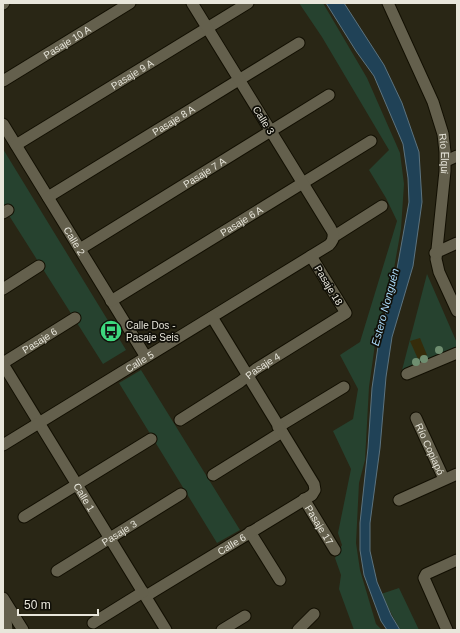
<svg xmlns="http://www.w3.org/2000/svg" width="460" height="633" viewBox="0 0 460 633" font-family="Helvetica,sans-serif">
	<rect width="100%" height="100%" fill="#292615"/>
	<path fill="#26422f" d="M299,3h24l44,75 33,75 4,31 -3,45 -8,45 -17,63 -7,50 -4,73 -6,23 -3,60 4,27 16,54 6,6h-28l-15,-41 2,-14 -6,-17 7,-13 -4,-12 13,-64 -18,-38 20,-12 5,-30 -18,-34 20,-13 37,-121 -11,-23 -17,-28 20,-20 -67,-113z
		M3,149l123,201 -23,14 -100,-158z
		M427,274l30,69v5l-11,6 -45,20z
		M141,370l99,160 -23,13 -98,-160z
		M399,588l20,42h-19l-19,-36z"/>
	<path fill="#352c0b" d="M420,338l7,17 -9,4 -8,-18z"/>
	<path fill="#204257" stroke="#5c737f" d="M326,3h18l40,62 18,38 17,49 3,50 -9,64 -21,71 -6,40 -6,71 -10,75v28l7,31 14,33 9,15h-13l-6,-9 -17,-46 -4,-25v-27l8,-75 4,-60 8,-55 15,-53 14,-78 -1,-24 -5,-34 -29,-68 -18,-25z"/>
	<g fill="none" stroke-linecap="round" stroke-linejoin="round">
		<g stroke="#120f02" stroke-width="13">
			<g id="minor">
				<path id="s1" d="M388,3l45,99 10,32 2,18v19l-9,88 3,13 18,39"/>
				<path d="M3,4l1,-1"/>
				<path id="s2" d="M3,81l127,-78"/>
				<path id="s3" d="M3,124l143,233"/>
				<path id="s4" d="M16,145l232,-142"/>
				<path d="M446,161l11,-5"/>
				<path id="s5" d="M48,197l251,-154"/>
				<path d="M3,213l5,-3"/>
				<path d="M333,237l49,-31"/>
				<path id="s6" d="M80,249l249,-154"/>
				<path d="M435,253l22,-10"/>
				<path d="M3,289l36,-23"/>
				<path id="s7" d="M111,301l260,-160"/>
				<path id="s8" d="M3,363l72,-45"/>
				<path id="s9" d="M3,364l163,266"/>
				<path d="M407,374l50,-21"/>
				<path id="s10" d="M416,418l28,61"/>
				<path id="s11" d="M180,420l60,-38 16,-13 90,-56 -35,-57"/>
				<path d="M278,427l66,-40"/>
				<path id="s12" d="M3,445l326,-200c5,-5 6,-10 2,-16l-139,-226"/>
				<path d="M213,475l69,-43"/>
				<path id="s13" d="M304,499l31,51"/>
				<path d="M399,500l58,-26"/>
				<path d="M24,517l127,-78"/>
				<path d="M250,532l30,48"/>
				<path id="s14" d="M57,571l124,-77"/>
				<path id="s15" d="M146,596l166,-101 3,-5 -1,-6 -102,-167"/>
				<path d="M4,600l3,30"/>
				<path d="M93,623l50,-31"/>
				<path d="M222,630l23,-14"/>
				<path d="M298,630l16,-16"/>
				<path d="M447,630l-23,-52 2,-4 31,-14"/>
			</g>
		</g>
		<g stroke="#120f02" stroke-width="13">
			<path id="tertiary" d="M3,598l20,32"/>
		</g>
		<use href="#minor" stroke="#64604d" stroke-width="11"/>
		<use href="#tertiary" stroke="#64604d" stroke-width="11"/>
	</g>
	<g fill="#6f8e70">
		<circle cx="439" cy="350" r="4"/>
		<circle cx="424" cy="359" r="4"/>
		<circle cx="416" cy="362" r="4"/>
	</g>
	<defs>
		<g id="bus-disc" transform="scale(1.15)"><circle r="9.5" fill="#3dd77e" stroke="#100f08"/><path d="M-5-6H5V4H4V6H2V4H-2V6H-4V4H-5ZM-3.5-4V0h7V-4ZM-3.5 1.2v1.5H-2V1.2ZM2 1.2v1.5H3.5V1.2Z" fill="#111"/></g>
	</defs>
	<g fill-rule="evenodd">
		<use href="#bus-disc" x="111" y="331"/>
	</g>
	<g text-anchor="middle" stroke-width="3.5" stroke-linejoin="round" paint-order="stroke">
		<g font-size="10" fill="#e8e6db" stroke="#100f08">
			<text dy="4" stroke="none"><textPath href="#s2" startOffset="75">Pasaje 10 A</textPath></text>
			<text dy="4" stroke="none"><textPath href="#s4" startOffset="136">Pasaje 9 A</textPath></text>
			<text dy="4" stroke="none"><textPath href="#s5" startOffset="147">Pasaje 8 A</textPath></text>
			<text transform="translate(264 120) rotate(58)" y="4">Calle 3</text>
			<text dy="4" stroke="none"><textPath href="#s1" startOffset="162">Río Elqui</textPath></text>
			<text dy="4" stroke="none"><textPath href="#s6" startOffset="146">Pasaje 7 A</textPath></text>
			<text dy="4" stroke="none"><textPath href="#s7" startOffset="153">Pasaje 6 A</textPath></text>
			<text dy="4" stroke="none"><textPath href="#s3" startOffset="137">Calle 2</textPath></text>
			<text transform="translate(329 285) rotate(59)" y="4">Pasaje 18</text>
			<text dy="4" stroke="none"><textPath href="#s8" startOffset="43">Pasaje 6</textPath></text>
			<text dy="4" stroke="none"><textPath href="#s12" startOffset="160">Calle 5</textPath></text>
			<text dy="4" stroke="none"><textPath href="#s11" startOffset="99">Pasaje 4</textPath></text>
			<text dy="4" stroke="none"><textPath href="#s10" startOffset="34">Río Copiapó</textPath></text>
			<text dy="4" stroke="none"><textPath href="#s9" startOffset="156">Calle 1</textPath></text>
			<text dy="4" stroke="none"><textPath href="#s13" startOffset="30">Pasaje 17</textPath></text>
			<text dy="4" stroke="none"><textPath href="#s14" startOffset="73">Pasaje 3</textPath></text>
			<text dy="4" stroke="none"><textPath href="#s15" startOffset="100">Calle 6</textPath></text>
		</g>
		<g font-size="10" fill="#e8e6db" stroke="#100f08" text-anchor="start">
			<text x="126" y="329">Calle Dos -<tspan x="126" dy="12">Pasaje Seis</tspan></text>
		</g>
		<g font-size="11" font-style="italic" fill="#aadafa" stroke="#100f08">
			<text transform="translate(385 307) rotate(-75)" y="4">Estero Nonguén</text>
		</g>
	</g>
	<rect width="460" height="633" fill="none" stroke="#e8e6db" stroke-width="8"/>
	<path d="M18 609v6h80v-6" fill="none" stroke="#e8e6db" stroke-width="2"/>
	<text x="24" y="609" font-size="12" fill="#e8e6db" stroke="#100f08" stroke-width="3" paint-order="stroke">50 m</text>
</svg>
